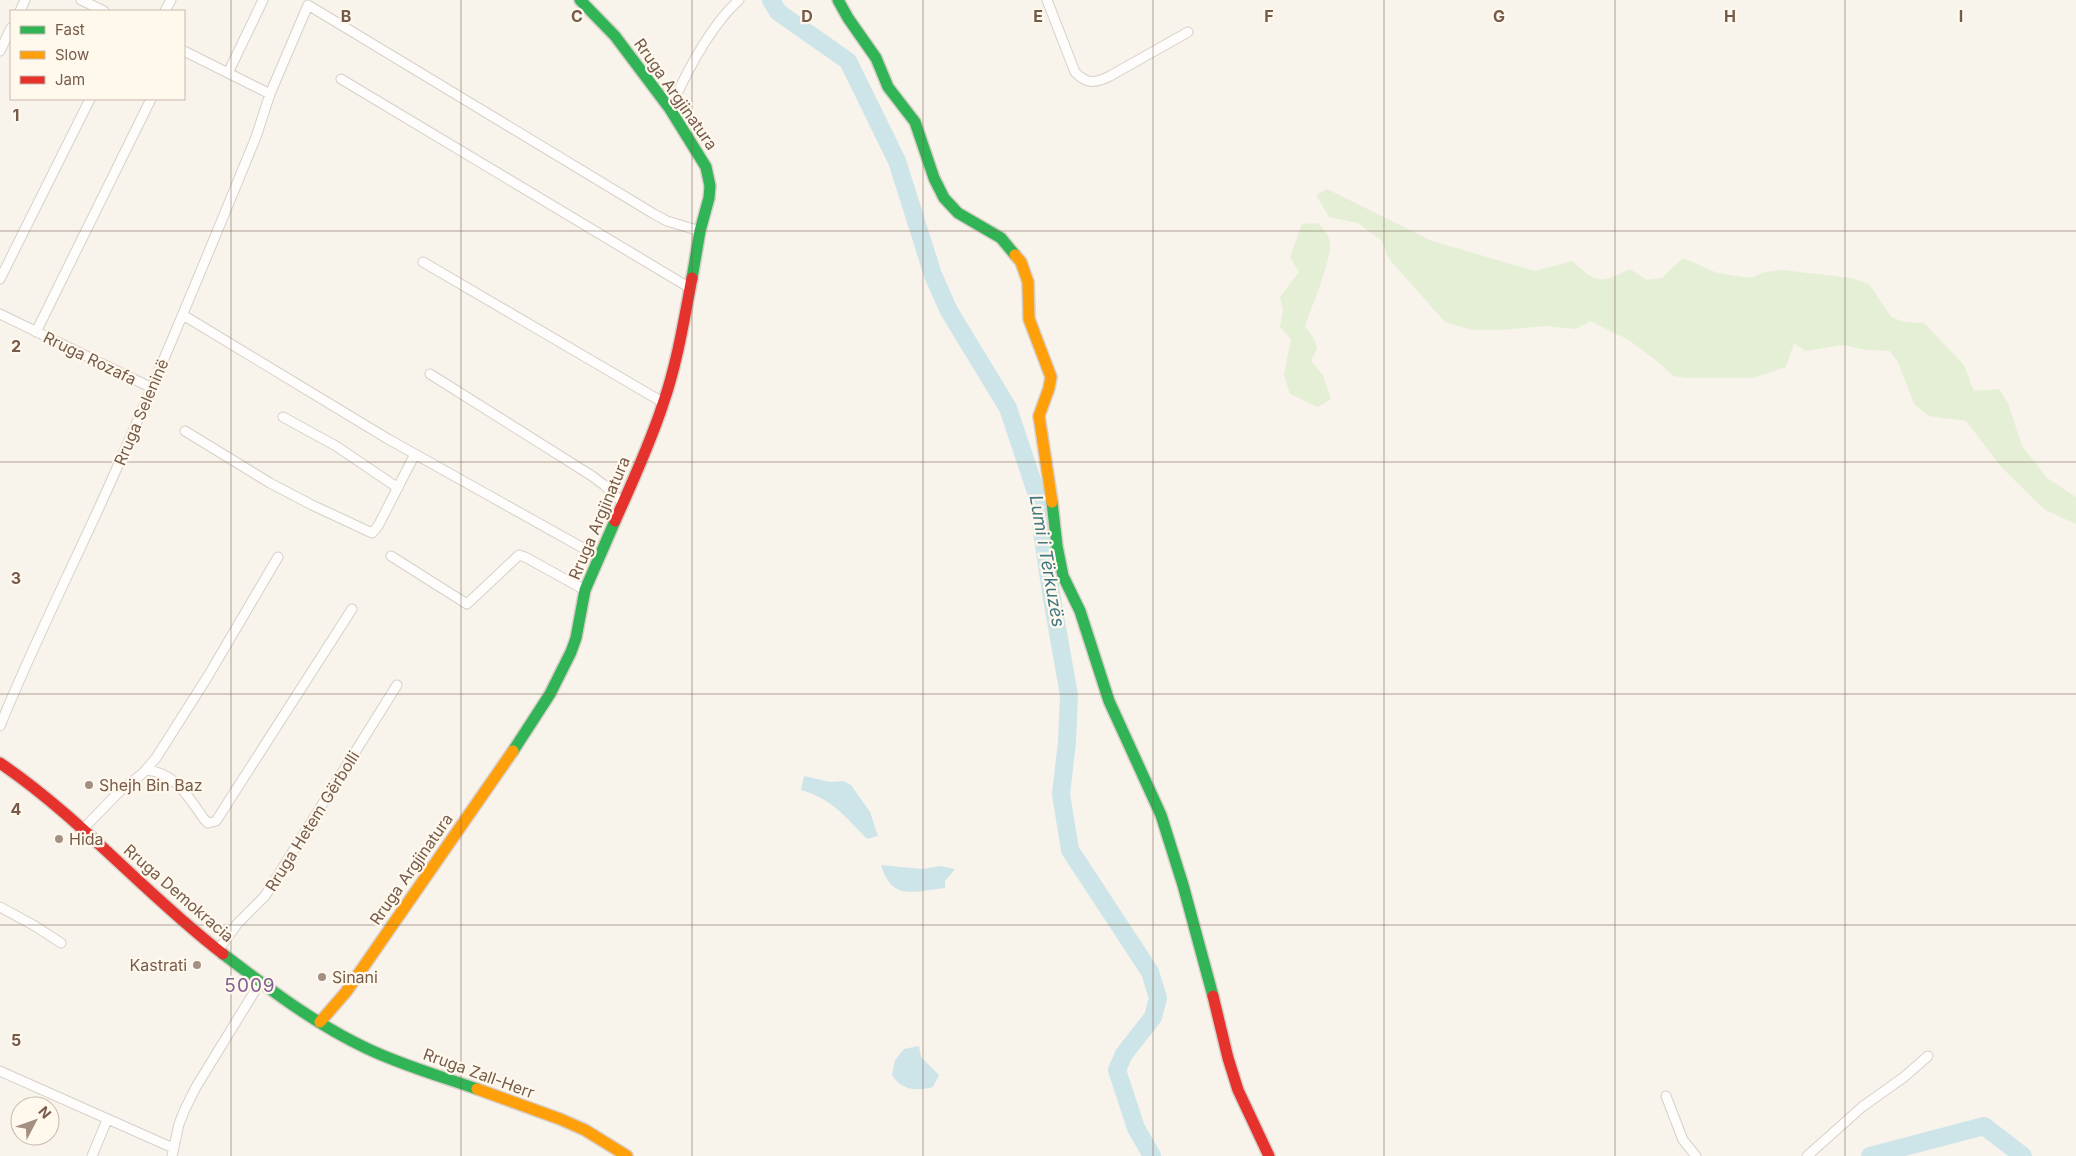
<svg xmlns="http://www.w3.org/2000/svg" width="2076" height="1156" viewBox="0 0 2076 1156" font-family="Inter,sans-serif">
	<rect width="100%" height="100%" fill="#f8f3eb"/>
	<path fill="#e4efd6" d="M1327,189l105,52 103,30 37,-10c25,22 27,24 58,8l17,11 15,-2 21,-20 34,15 34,5 14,-6 17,-2 69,8 18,6 22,33 13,5 20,1 40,42 10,26 25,-2 9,14 14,43 25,32 29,19v27l-31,-14 -42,-41 -37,-48 -37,-5 -15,-12 -16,-42 -8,-11 -24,-1 -23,-5 -38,6 -11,-8 -8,24 -33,11h-66l-14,-2 -16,-15 -28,-21 -39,-19 -14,8 -30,-3 -45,4h-30l-26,-8 -56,-63 -8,-19 -23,-17 -29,-6 -13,-22z
		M1318,223c5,6 11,12 12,20 2,15 -19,66 -25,83l9,13 3,10 -6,12 12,14 8,24 -13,8 -28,-13 -6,-19 7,-36 -11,-12 3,-16 -3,-14 19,-25 -9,-15 12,-33z"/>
	<path fill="#cde5e8" d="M804,776l26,6 13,-1 8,4 19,27 8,24 -11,3c-22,-23 -35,-40 -66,-49z
		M881,865l41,4 18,-3 15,3 -10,12v7c-31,3 -53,14 -64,-23z
		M919,1046l2,11 18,18 -6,12c-16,4 -31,4 -41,-12l3,-15 9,-11z"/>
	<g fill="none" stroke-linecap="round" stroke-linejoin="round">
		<path stroke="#cde5e8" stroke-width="18" d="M771,0l7,12 70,49 49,100 36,114 16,36 59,97 29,87 14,98 18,102 -2,47 -6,52 9,56 80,122 8,26 -5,19 -29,37 -7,16 19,58 16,28
			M1870,1156l114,-30 39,30"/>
		<g stroke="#d7d0c9" stroke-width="11">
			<path id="street" d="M81,0l23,11
				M1047,0l28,72c12,13 21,11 35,4l78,-44
				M20,11l5,-11
				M165,11l6,-11
				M0,51l11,-23
				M184,51l86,43
				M228,73l35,-73
				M341,79l349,209
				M670,109c16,-36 39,-82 69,-109
				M423,262l241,141
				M0,279l90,-180
				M0,314l152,74
				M183,315l205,124 211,118
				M36,332l115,-233
				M430,374l162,102 12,9 19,18
				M283,417l53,29 62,42
				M185,431l85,52 42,22 60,28 6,-7 37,-72
				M391,556l76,48 52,-49 6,2 60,33
				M0,726c33,-81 72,-158 108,-238 52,-116 100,-234 148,-351l14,-43 38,-89 346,209 13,7 33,10
				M146,770c29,2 43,28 58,49l4,4 8,-2 136,-212
				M83,829l35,-36 25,-20 13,-15 52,-82 70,-119
				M0,907l35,19 26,17
				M218,950l20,-27 27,-27 132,-211
				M0,1071l173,77
				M1666,1096l17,44 13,16
				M92,1156l15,-36
				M172,1156l7,-32 6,-15 11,-22 65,-106
				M1807,1156l55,-49 42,-30 24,-21"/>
		</g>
		<g stroke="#d7cfc8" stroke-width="14">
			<path id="fast" d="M580,0l35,36 55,73 36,58 4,19 -1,12 -9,33 -8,47
				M838,0l10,18 28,40 12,29 27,35 19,56 10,20 14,15 43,25 14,17
				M1052,502l5,44 6,30 17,35 29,90 52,114 22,70 30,111
				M513,751l37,-57 21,-42 5,-14 9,-48 30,-69
				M223,954c45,34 92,70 143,94 35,17 74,28 111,41"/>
		</g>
		<g stroke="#d7cfc8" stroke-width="14">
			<path id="slow" d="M1015,255l6,7 7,20 1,37 22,58 -2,11 -10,28 13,86
				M320,1022l26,-30 167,-241
				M477,1089l83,30 25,11 42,26"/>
		</g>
		<g stroke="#d7cfc8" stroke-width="14">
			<path id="jam" d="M615,521c17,-38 35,-77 48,-117 14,-40 21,-84 29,-126
				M0,763c81,55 145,131 223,191
				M1213,996l15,62 10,32 31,66"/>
		</g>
		<use href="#street" stroke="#fefdfc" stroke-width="9"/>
		<use href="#fast" stroke="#30b455" stroke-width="11"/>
		<use href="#slow" stroke="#ff9f0a" stroke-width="11"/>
		<use href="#jam" stroke="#e5322d" stroke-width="11"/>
	</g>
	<path fill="none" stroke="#775b4a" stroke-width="1" stroke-opacity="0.55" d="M231,0v1156M461,0v1156M692,0v1156M923,0v1156M1153,0v1156M1384,0v1156M1615,0v1156M1845,0v1156M0,231h2076M0,462h2076M0,694h2076M0,925h2076"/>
	<g fill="#a49082" stroke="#fff8ed" stroke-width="2">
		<circle cx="89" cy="785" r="5"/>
		<circle cx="59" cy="839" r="5"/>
		<circle cx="197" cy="965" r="5"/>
		<circle cx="322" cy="977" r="5"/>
	</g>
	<g text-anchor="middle" stroke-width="4.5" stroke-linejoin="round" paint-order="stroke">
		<g font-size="16" fill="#775b4a" stroke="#fff8ed">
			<text transform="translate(676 94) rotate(55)" y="6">Rruga Argjinatura</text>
			<text transform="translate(90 358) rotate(26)" y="6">Rruga Rozafa</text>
			<text transform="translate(141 412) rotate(-67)" y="6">Rruga Seleninë</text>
			<text transform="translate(599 518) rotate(-67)" y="6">Rruga Argjinatura</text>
			<text transform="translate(312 821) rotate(-58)" y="6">Rruga Hetem Gërbolli</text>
			<text transform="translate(411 869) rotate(-55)" y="6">Rruga Argjinatura</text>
			<text transform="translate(179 893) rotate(41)" y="6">Rruga Demokracia</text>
			<text transform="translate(479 1073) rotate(20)" y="6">Rruga Zall-Herr</text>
		</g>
		<g font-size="16" fill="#775b4a" stroke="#fff8ed" text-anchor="start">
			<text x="99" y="791">Shejh Bin Baz</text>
			<text x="69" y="845">Hida</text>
			<text x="187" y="971" text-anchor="end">Kastrati</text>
			<text x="332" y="983">Sinani</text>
		</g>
		<g font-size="18" font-style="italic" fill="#407783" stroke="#fff8ed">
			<text transform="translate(1047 561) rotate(80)" y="6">Lumi i Tërkuzës</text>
		</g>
		<g font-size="19" letter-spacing="1" fill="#836293" stroke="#fff8ed">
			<text x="250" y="992">5009</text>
		</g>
	</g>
	<g font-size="16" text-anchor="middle" font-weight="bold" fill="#775b4a" stroke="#fff8ed" stroke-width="4.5" stroke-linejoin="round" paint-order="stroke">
		<text x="346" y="22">B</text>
		<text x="577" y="22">C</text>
		<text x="807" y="22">D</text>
		<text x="1038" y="22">E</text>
		<text x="1269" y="22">F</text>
		<text x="1499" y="22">G</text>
		<text x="1730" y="22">H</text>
		<text x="1961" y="22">I</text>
		<text x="16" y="121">1</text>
		<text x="16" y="352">2</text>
		<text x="16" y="584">3</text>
		<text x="16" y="815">4</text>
		<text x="16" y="1046">5</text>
	</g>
	<rect x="10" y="10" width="175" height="90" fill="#fff8ed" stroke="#c9b9ac"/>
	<rect x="20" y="26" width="25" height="8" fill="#30b455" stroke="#c9b9ac"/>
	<text x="55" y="35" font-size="15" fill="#775b4a">Fast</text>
	<rect x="20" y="51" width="25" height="8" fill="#ff9f0a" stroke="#c9b9ac"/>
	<text x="55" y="60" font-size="15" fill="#775b4a">Slow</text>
	<rect x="20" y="76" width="25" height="8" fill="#e5322d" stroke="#c9b9ac"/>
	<text x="55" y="85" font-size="15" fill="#775b4a">Jam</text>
	<g transform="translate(35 1121) rotate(49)"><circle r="24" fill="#fff8ed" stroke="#c9b9ac"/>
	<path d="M0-4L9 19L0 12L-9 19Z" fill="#a49082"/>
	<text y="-8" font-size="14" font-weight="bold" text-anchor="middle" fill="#775b4a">N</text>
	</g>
</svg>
